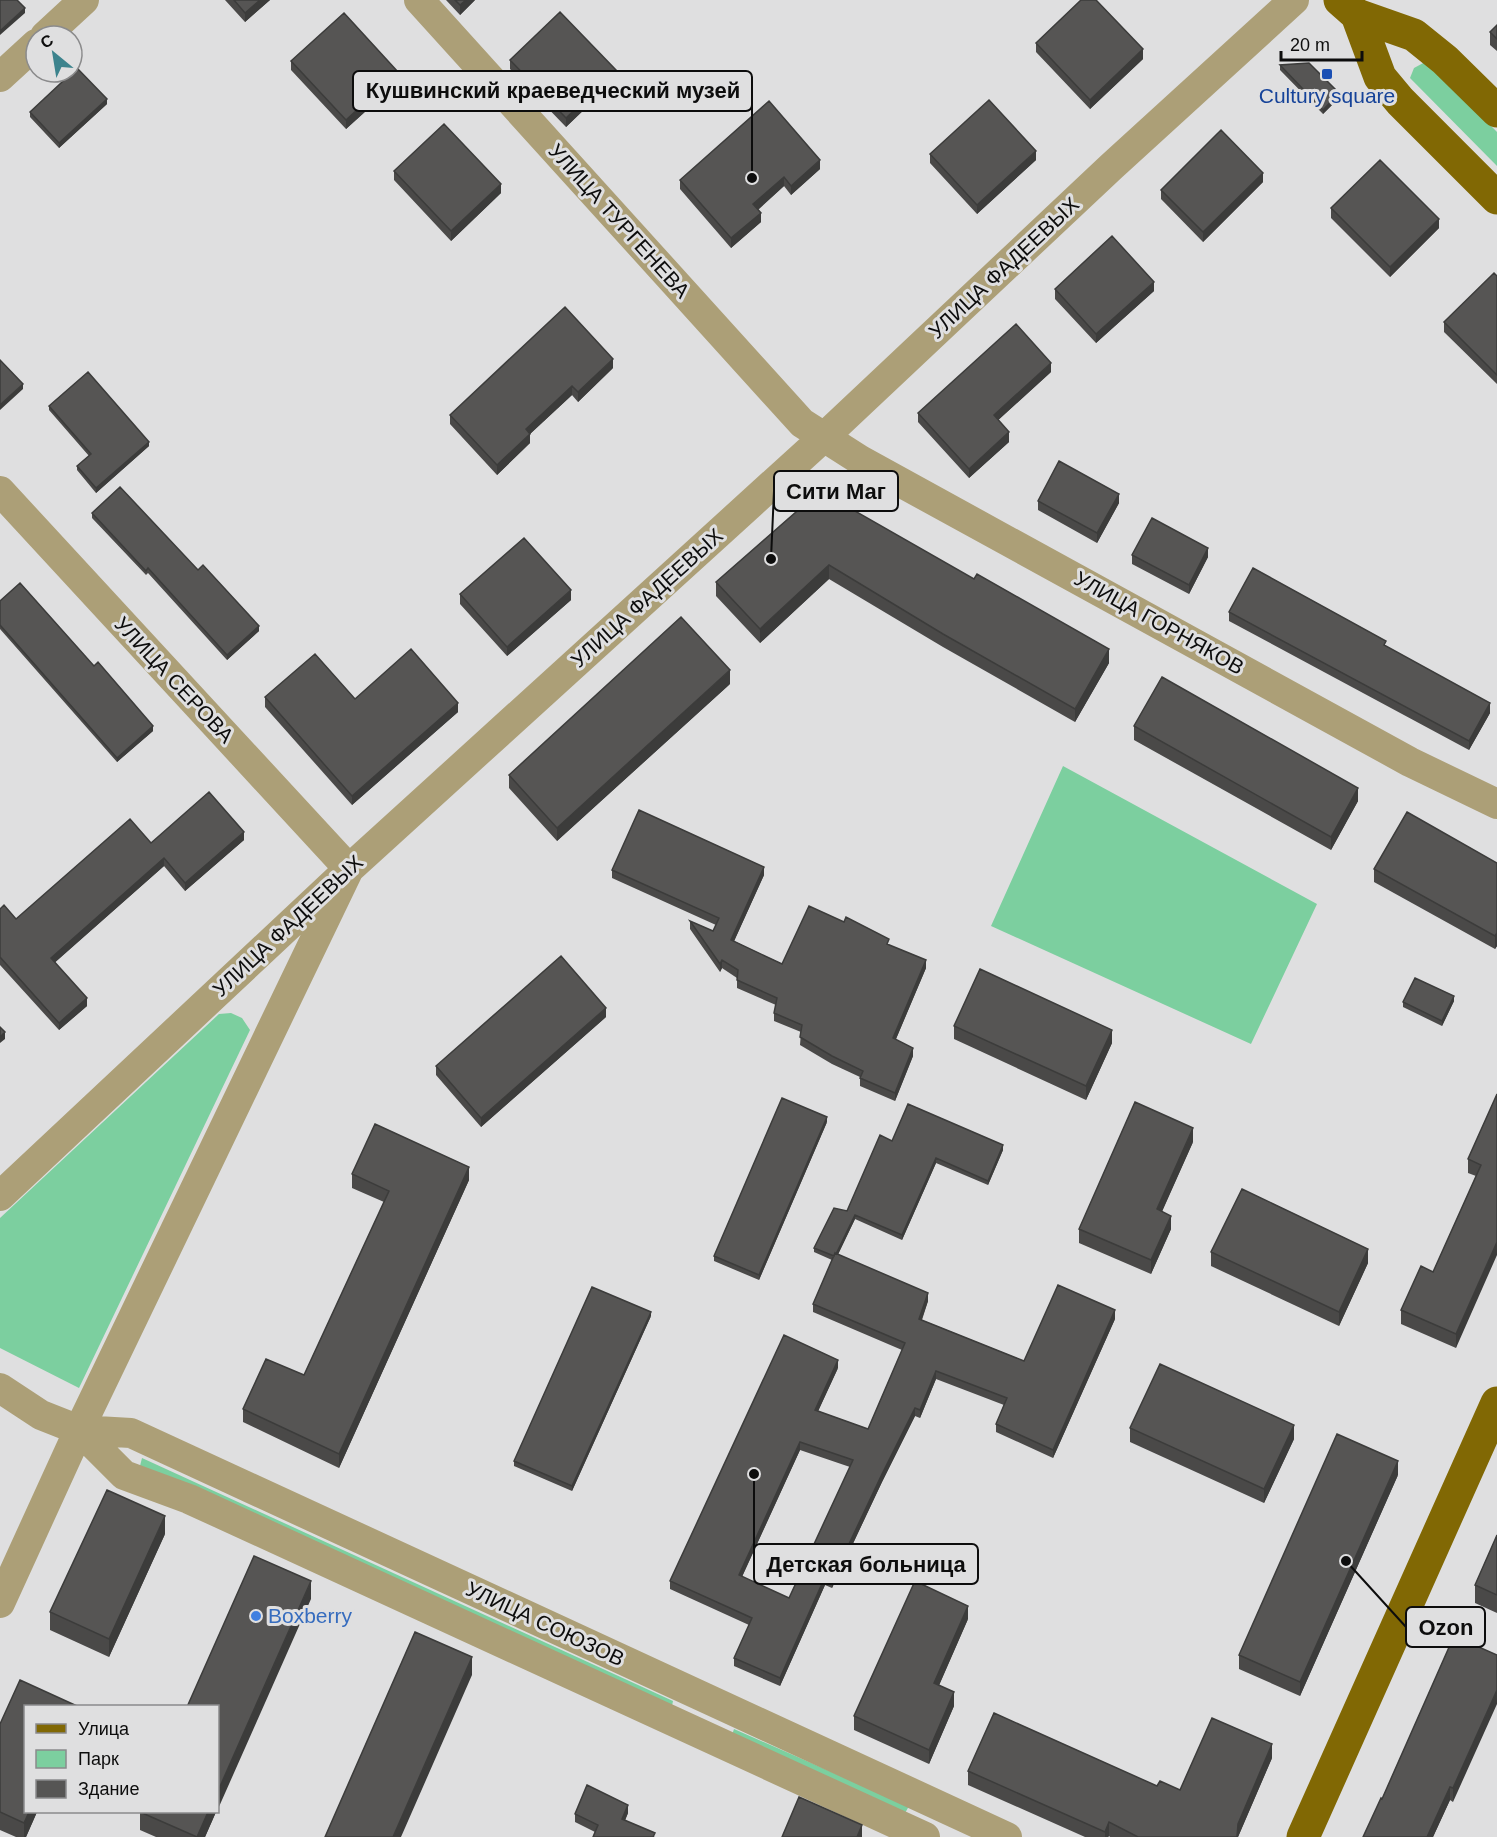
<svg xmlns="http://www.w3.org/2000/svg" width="1497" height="1837" viewBox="0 0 1497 1837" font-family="Arial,sans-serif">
	<rect width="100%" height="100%" fill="#dfdfe0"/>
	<path fill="#7ccf9f" d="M1427,61l70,71v34l-87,-88 4,-10z
		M1063,766l254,138 -66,140 -260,-118z
		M231,1013l11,5 8,12 -171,358 -79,-40v-130l219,-204z
		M142,1458l531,243 -2,10 -531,-245z
		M734,1729l175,77 -5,9 -173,-77z"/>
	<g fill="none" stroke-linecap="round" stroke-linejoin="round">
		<path stroke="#ac9f77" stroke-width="30" d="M419,0l383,423 58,37 550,302 87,42
			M45,36l39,-36
			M0,77l36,-33
			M0,491l349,378 -270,561 -79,173
			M0,1196l349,-327 474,-431 288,-271 183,-167
			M0,1388l41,27 38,15 52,3 876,404
			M79,1430l45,45 65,24 736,338"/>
		<path stroke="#816804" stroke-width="33" d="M1340,0l17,15 23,62 20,24 97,97
			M1357,15l57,20 31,25 52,51
			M1303,1837l194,-434"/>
	</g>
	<path fill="#4a4948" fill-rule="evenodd" d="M225,0h45l-25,22z
		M446,0h29l-15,15z
		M1497,25v26l-7,-6v-13z
		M1036,43l107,16 -53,50 -54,-57z
		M510,60l106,19 -50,48 -56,-58z
		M291,61l107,21 -52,47 -55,-59z
		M1280,65l59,33 -16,16 -43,-44z
		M107,104l-48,44 -29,-31v-5z
		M930,154l106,6 -59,54 -47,-51z
		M820,169l-29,26 -7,-9 -26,24 3,12 -30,26 -51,-59v-9z
		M394,171l107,22 -50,48 -57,-61z
		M1263,182l-60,60 -42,-43v-9z
		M1331,208l108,20 -49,49 -59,-59z
		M1497,276v108l-53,-52v-10z
		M1055,289l99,2 -58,52 -41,-44z
		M613,368l-35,34 -6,-7 -42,39v9l-33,32 -47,-51v-9z
		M1051,372l-53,48 11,22 -40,36 -51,-56v-9z
		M49,406l100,40 -53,47 -19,-23v-4l12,-10 -40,-46z
		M820,491l289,172 -34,59 -132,-75 -114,-68 -69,64 -44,-47v-14z
		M1038,501l81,2 -22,40 -59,-33z
		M92,513l167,118 -32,29 -79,-87 -2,2 -54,-57z
		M1132,555l76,2 -19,37 -57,-30z
		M460,594l111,6 -64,56 -47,-52z
		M0,601l94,65 59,65 -36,31 -117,-133z
		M1229,612l157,34 104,67 -21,37 -240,-129z
		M730,684l-173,157 -48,-53v-13z
		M265,697l90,2 103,13 -106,93 -87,-98z
		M1134,726l224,75 -27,49 -197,-110z
		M244,840l-59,51 -21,-25 -109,96 32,44 -28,24 -59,-65v-56l16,10 135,-76z
		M1497,863v83l-2,3 -121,-67v-13z
		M612,870l152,5 -30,66 48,23 107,-19 37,23 -30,71 17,17 -18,45 -35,-15v-9l-28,-13 -32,-19 1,-13 -27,-11v-8l2,-8 -39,-17v-10l-15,-10 -2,4 -30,-43v-8l23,10 3,-6 -104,-47z
		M1454,1001l-12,25 -39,-19v-5z
		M606,1017l-125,110 -45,-52v-9z
		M954,1026l158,17 -26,57 -132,-61z
		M1497,1094l-41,254 -55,-24v-14l32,-38 43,-96 -8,-3v-14z
		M827,1122l-68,158 -45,-19v-5z
		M892,1141l111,9 -15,35 -52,-22 -34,77 -47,-21 -17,35 90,47 -6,19 102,41 91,-42 -62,139 -57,-26v-8l8,-19 -68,-26 -16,39 -5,-2 -33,66 -50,106 -7,-3 -45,101 -46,-20v-8l15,-33 -79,-36v-8l168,-213 -20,43 50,18 34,-79 -89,-38v-8l19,-44 -18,-8v-4l33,-37zM800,1450l50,17 -61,131 -47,-21z
		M1193,1142l-31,69 9,18 -20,45 -72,-31v-14z
		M352,1174l117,6 -130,288 -96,-46v-13l61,-34 80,-173 -32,-14z
		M1211,1252l157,11 -29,63 -128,-60z
		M651,1316l-79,175 -58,-25v-5z
		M1130,1428l164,11 -30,64 -134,-61z
		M1398,1475l-98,221 -61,-27v-14z
		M165,1534l-56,123 -59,-27v-18z
		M1497,1535v78l-22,-10v-18z
		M968,1619l-29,66 15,21 -25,58 -75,-34v-14z
		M1454,1636l-1,166 -3,-2 -17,37h-70l19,-38z
		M0,1724l26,88h11l-11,25h-10l-16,-7z
		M1272,1758l-34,79h-128l-1,-1 -1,1h-23l-117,-52v-14l189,15 23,4z
		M140,1812h76l-11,25h-49l-16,-7z
		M628,1813l-3,7 30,17 -60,-5 -20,-10v-8z"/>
	<path fill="#3c3c3b" d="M260,0h10l-25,22v-9z
		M466,0h9l-15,15v-10z
		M25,8v5l-25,22v-4z
		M1143,49v10l-53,50v-9z
		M616,70v9l-50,48v-9z
		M398,72v10l-52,47v-9z
		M1339,93v5l-16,16v-4z
		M107,99v5l-48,44v-5z
		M1036,151v9l-59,54v-9z
		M820,160v9l-29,26v-9z
		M1263,173v9l-60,60v-10z
		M784,177v9l-31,28v-10z
		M501,184v9l-50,48v-10z
		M761,213v9l-30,26v-10z
		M1439,219v9l-49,49v-10z
		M1154,282v9l-58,52v-9z
		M613,359v9l-35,34v-10z
		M1051,363v9l-57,52v-9z
		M23,384v5l-23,21v-5z
		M572,386v9l-42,39v9l-33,32v-10l29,-36z
		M1009,432v10l-40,36v-9z
		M149,442v4l-53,47v-5z
		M1119,494v9l-22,40v-10z
		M1208,548v9l-19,37v-9z
		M829,565v14l-69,64v-14z
		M571,590v10l-64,56v-9z
		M259,626v5l-32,29v-5z
		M1109,649v14l-34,59v-13z
		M730,670v14l-173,157v-13z
		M458,703v9l-106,93v-9z
		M1490,703v10l-21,37v-9z
		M153,726v5l-36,31v-4z
		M1358,788v13l-27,49v-13z
		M244,832v8l-59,51v-8z
		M164,858v8l-113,100v-8z
		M764,867v8l-33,73v-8z
		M1497,933v13l-2,3v-13z
		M722,960v8l-2,4v-8z
		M926,960v8l-33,78v-8z
		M1454,996v5l-12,25v-5z
		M87,998v8l-28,24v-7z
		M606,1008v9l-125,110v-9z
		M1112,1030v13l-26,57v-14z
		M5,1032v7l-5,4v-6z
		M913,1048v8l-18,45v-8z
		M827,1117v5l-68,158v-5z
		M1193,1128v14l-36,81v-14z
		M1003,1145v5l-15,35v-4z
		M936,1158v5l-34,77v-5z
		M469,1167v13l-130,288v-14z
		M855,1215v4l-20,42v-5z
		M1171,1216v13l-20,45v-14z
		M1497,1242v13l-41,93v-14z
		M1368,1249v14l-29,63v-14z
		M928,1293v8l-9,26v-8z
		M1115,1310v9l-62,139v-8z
		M651,1312v4l-79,175v-5z
		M838,1360v8l-23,50v-8z
		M936,1371v8l-16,39v-8z
		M915,1408v8l-33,66 -50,106v-8l50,-106z
		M1294,1425v14l-30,64v-14z
		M800,1442v8l-61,133v-8z
		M1398,1461v14l-98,221v-14z
		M165,1516v18l-56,123v-18z
		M825,1577v8l-45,101v-8z
		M311,1581v18l-93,210v-18z
		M968,1606v13l-34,78v-14z
		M472,1657v18l-71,162h-8z
		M1497,1690v14l-44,98v-14z
		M954,1692v14l-25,58v-14z
		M1272,1744v14l-34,79v-13z
		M1450,1787v13l-17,37h-6z
		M628,1805v8l-6,15v-9z
		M29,1812h8l-11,25h-2v-14z
		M208,1812h8l-11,25h-8z
		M1109,1822v14l-1,1h-3v-5z
		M862,1825v12h-5z"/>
	<path fill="#565554" stroke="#3c3c3b" stroke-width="1.5" fill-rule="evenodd" d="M0,0h17l8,8 -25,23z
		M234,0h26l-15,13z
		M455,0h11l-6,5z
		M1081,0h15l47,49 -53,51 -54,-57z
		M560,12l56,58 -50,48 -56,-58z
		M344,13l54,59 -52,48 -55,-59z
		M1497,25v14l-7,-7z
		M1309,63l30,30 -16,17 -43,-45z
		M77,68l30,31 -48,44 -29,-31z
		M989,100l47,51 -59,54 -47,-51z
		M769,101l51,59 -29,26 -7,-9 -31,27 8,9 -30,25 -51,-58z
		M444,124l57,60 -50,47 -57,-60z
		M1221,130l42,43 -60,59 -42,-42z
		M1380,160l59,59 -49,48 -59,-59z
		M1112,236l42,46 -58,52 -41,-45z
		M1494,273l3,3v99l-53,-53z
		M565,307l48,52 -35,33 -6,-6 -46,43 4,5 -33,31 -47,-50z
		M1016,324l35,39 -57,52 15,17 -40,37 -51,-56z
		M0,360l23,24 -23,21z
		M88,372l61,70 -53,46 -19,-22 14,-12 -42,-48z
		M1059,461l60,33 -22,39 -59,-32z
		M120,487l78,83 5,-5 56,61 -32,29 -79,-87 -2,3 -54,-58z
		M820,491l154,88 3,-5 132,75 -34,60 -132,-75 -114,-69 -69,64 -44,-47z
		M1152,518l56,30 -19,37 -57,-30z
		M524,538l47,52 -64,57 -47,-53z
		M1253,568l133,73 -2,4 106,58 -21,38 -240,-129z
		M20,583l74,83 4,-4 55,64 -36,32 -117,-133v-24z
		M681,617l49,53 -173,158 -48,-53z
		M411,649l47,54 -106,93 -87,-99 50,-43 40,45z
		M1162,677l196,111 -27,49 -197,-111z
		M209,792l35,40 -59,51 -21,-25 -113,100 36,40 -28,25 -59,-66v-48l4,-4 12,14 114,-100 21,24z
		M639,810l125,57 -33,73 51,24 27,-58 35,16 2,-5 43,22 -2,5 39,16 -33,78 20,10 -18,45 -35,-15 3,-7 -31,-15 -32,-19 2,-12 -28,-12 3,-15 -40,-18 1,-10 -16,-10 -2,4 -30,-43 23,10 6,-13 -107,-48z
		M1407,812l90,51v70l-2,3 -121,-67z
		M561,956l45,52 -125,110 -45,-52z
		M980,969l132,61 -26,56 -132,-60z
		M1415,978l39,18 -12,25 -39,-19z
		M0,1027l5,5 -5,5z
		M1497,1094v148l-41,92 -55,-24 20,-44 12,6 48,-107 -13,-6z
		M782,1098l45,19 -68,158 -45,-19z
		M1135,1102l58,26 -36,81 14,7 -20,44 -72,-31z
		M908,1104l95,41 -15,36 -52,-23 -34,77 -47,-20 -19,39 -1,-1 -1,3 -20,-8 20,-40 13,3 33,-76 12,6z
		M375,1124l94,43 -130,287 -96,-45 23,-50 38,16 85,-184 -37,-17z
		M1242,1189l126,60 -29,63 -128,-60z
		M835,1253l93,40 -9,26 105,42 34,-76 57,25 -62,140 -57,-26 11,-26 -71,-27 -16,39 -5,-2 -33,66 -50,106 -7,-3 -45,101 -46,-20 18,-40 -82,-37 114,-246 54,25 -23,50 53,19 37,-86 -92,-39zM800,1442l53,18 -64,138 -50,-23z
		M592,1287l59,25 -79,174 -58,-25z
		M1160,1364l134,61 -30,64 -134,-61z
		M1337,1434l61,27 -98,221 -61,-27z
		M107,1490l58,26 -56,123 -59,-27z
		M1497,1535v60l-22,-10z
		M254,1556l57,25 -93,210v-84h-31z
		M915,1581l53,25 -34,77 20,9 -25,58 -75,-34z
		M415,1632l57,25 -79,180h-68z
		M1454,1636l43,19v35l-44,98 -3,-1 -23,50h-64l18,-39 1,1z
		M20,1680l57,26 -51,1v105h3l-5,11 -24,-11v-88z
		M994,1713l163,73 3,-5 20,9 32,-72 60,26 -34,80 -1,13h-99l-29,-15 -4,10 -137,-61z
		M587,1785l41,20 -6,14 33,14 -2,4h-60l5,-12 -23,-11z
		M799,1797l63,28 -5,12h-75z
		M140,1812h68l-11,25z"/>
	<rect fill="#1a4fb4" stroke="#dfdfe0" stroke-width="2" x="1321" y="68" width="12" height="12" rx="3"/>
	<circle fill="#3f7fe0" stroke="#dfdfe0" stroke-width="2" cx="256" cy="1616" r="6"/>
	<g text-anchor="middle" stroke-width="6" stroke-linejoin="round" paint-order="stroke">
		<g font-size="21" fill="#164399" stroke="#dfdfe0">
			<text x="1327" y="103">Cultury square</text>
		</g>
		<g font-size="21" fill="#0d0d0d" stroke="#dfdfe0">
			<text transform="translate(619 221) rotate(48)" y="7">УЛИЦА ТУРГЕНЕВА</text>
			<text transform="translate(1004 268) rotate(-43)" y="7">УЛИЦА ФАДЕЕВЫХ</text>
			<text transform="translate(647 598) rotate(-42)" y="7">УЛИЦА ФАДЕЕВЫХ</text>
			<text transform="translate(1159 623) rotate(29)" y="7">УЛИЦА ГОРНЯКОВ</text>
			<text transform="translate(174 680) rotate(47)" y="7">УЛИЦА СЕРОВА</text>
			<text transform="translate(288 926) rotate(-43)" y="7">УЛИЦА ФАДЕЕВЫХ</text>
			<text transform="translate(545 1624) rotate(25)" y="7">УЛИЦА СОЮЗОВ</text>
		</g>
		<g font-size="21" fill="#366cbe" stroke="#dfdfe0" text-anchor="start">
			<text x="268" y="1623">Boxberry</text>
		</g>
	</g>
	<path fill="none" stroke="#0d0d0d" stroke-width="2" d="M752 178L752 91M771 559L774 491M754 1474L754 1564M1346 1561L1406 1627"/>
	<g fill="#0d0d0d" stroke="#dfdfe0" stroke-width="2">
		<circle cx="752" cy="178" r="6"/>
		<circle cx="771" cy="559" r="6"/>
		<circle cx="754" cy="1474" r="6"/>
		<circle cx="1346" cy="1561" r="6"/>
	</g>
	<g fill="#dfdfe0" stroke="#0d0d0d" stroke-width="2">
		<rect x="353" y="71" width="399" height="40" rx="6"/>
		<rect x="774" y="471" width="124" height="40" rx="6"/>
		<rect x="754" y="1544" width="224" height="40" rx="6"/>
		<rect x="1406" y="1607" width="79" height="40" rx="6"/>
	</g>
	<g font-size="22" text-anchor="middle" font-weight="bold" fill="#0d0d0d">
		<text x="553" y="98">Кушвинский краеведческий музей</text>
		<text x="836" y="499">Сити Маг</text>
		<text x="866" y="1572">Детская больница</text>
		<text x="1446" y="1635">Ozon</text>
	</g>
	<rect x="24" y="1705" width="195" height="108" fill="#dfdfe0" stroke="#8b8b8c" stroke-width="1.5"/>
	<rect x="36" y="1724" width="30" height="9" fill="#816804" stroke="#8b8b8c" stroke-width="1.5"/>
	<text x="78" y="1735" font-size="18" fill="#0d0d0d">Улица</text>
	<rect x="36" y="1750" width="30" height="18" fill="#7ccf9f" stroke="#8b8b8c" stroke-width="1.5"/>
	<text x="78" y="1765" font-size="18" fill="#0d0d0d">Парк</text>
	<rect x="36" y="1780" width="30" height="18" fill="#565554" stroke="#8b8b8c" stroke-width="1.5"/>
	<text x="78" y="1795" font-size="18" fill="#0d0d0d">Здание</text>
	<g transform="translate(54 54) rotate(330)"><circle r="28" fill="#dfdfe0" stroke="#8b8b8c" stroke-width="1.5"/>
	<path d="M0-4.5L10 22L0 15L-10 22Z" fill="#3c838d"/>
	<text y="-9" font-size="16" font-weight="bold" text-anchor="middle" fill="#0d0d0d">С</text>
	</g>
	<path d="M1281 51v9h81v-9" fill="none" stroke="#0d0d0d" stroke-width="3"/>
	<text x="1290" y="51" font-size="18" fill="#0d0d0d" stroke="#dfdfe0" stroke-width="4.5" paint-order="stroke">20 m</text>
</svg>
